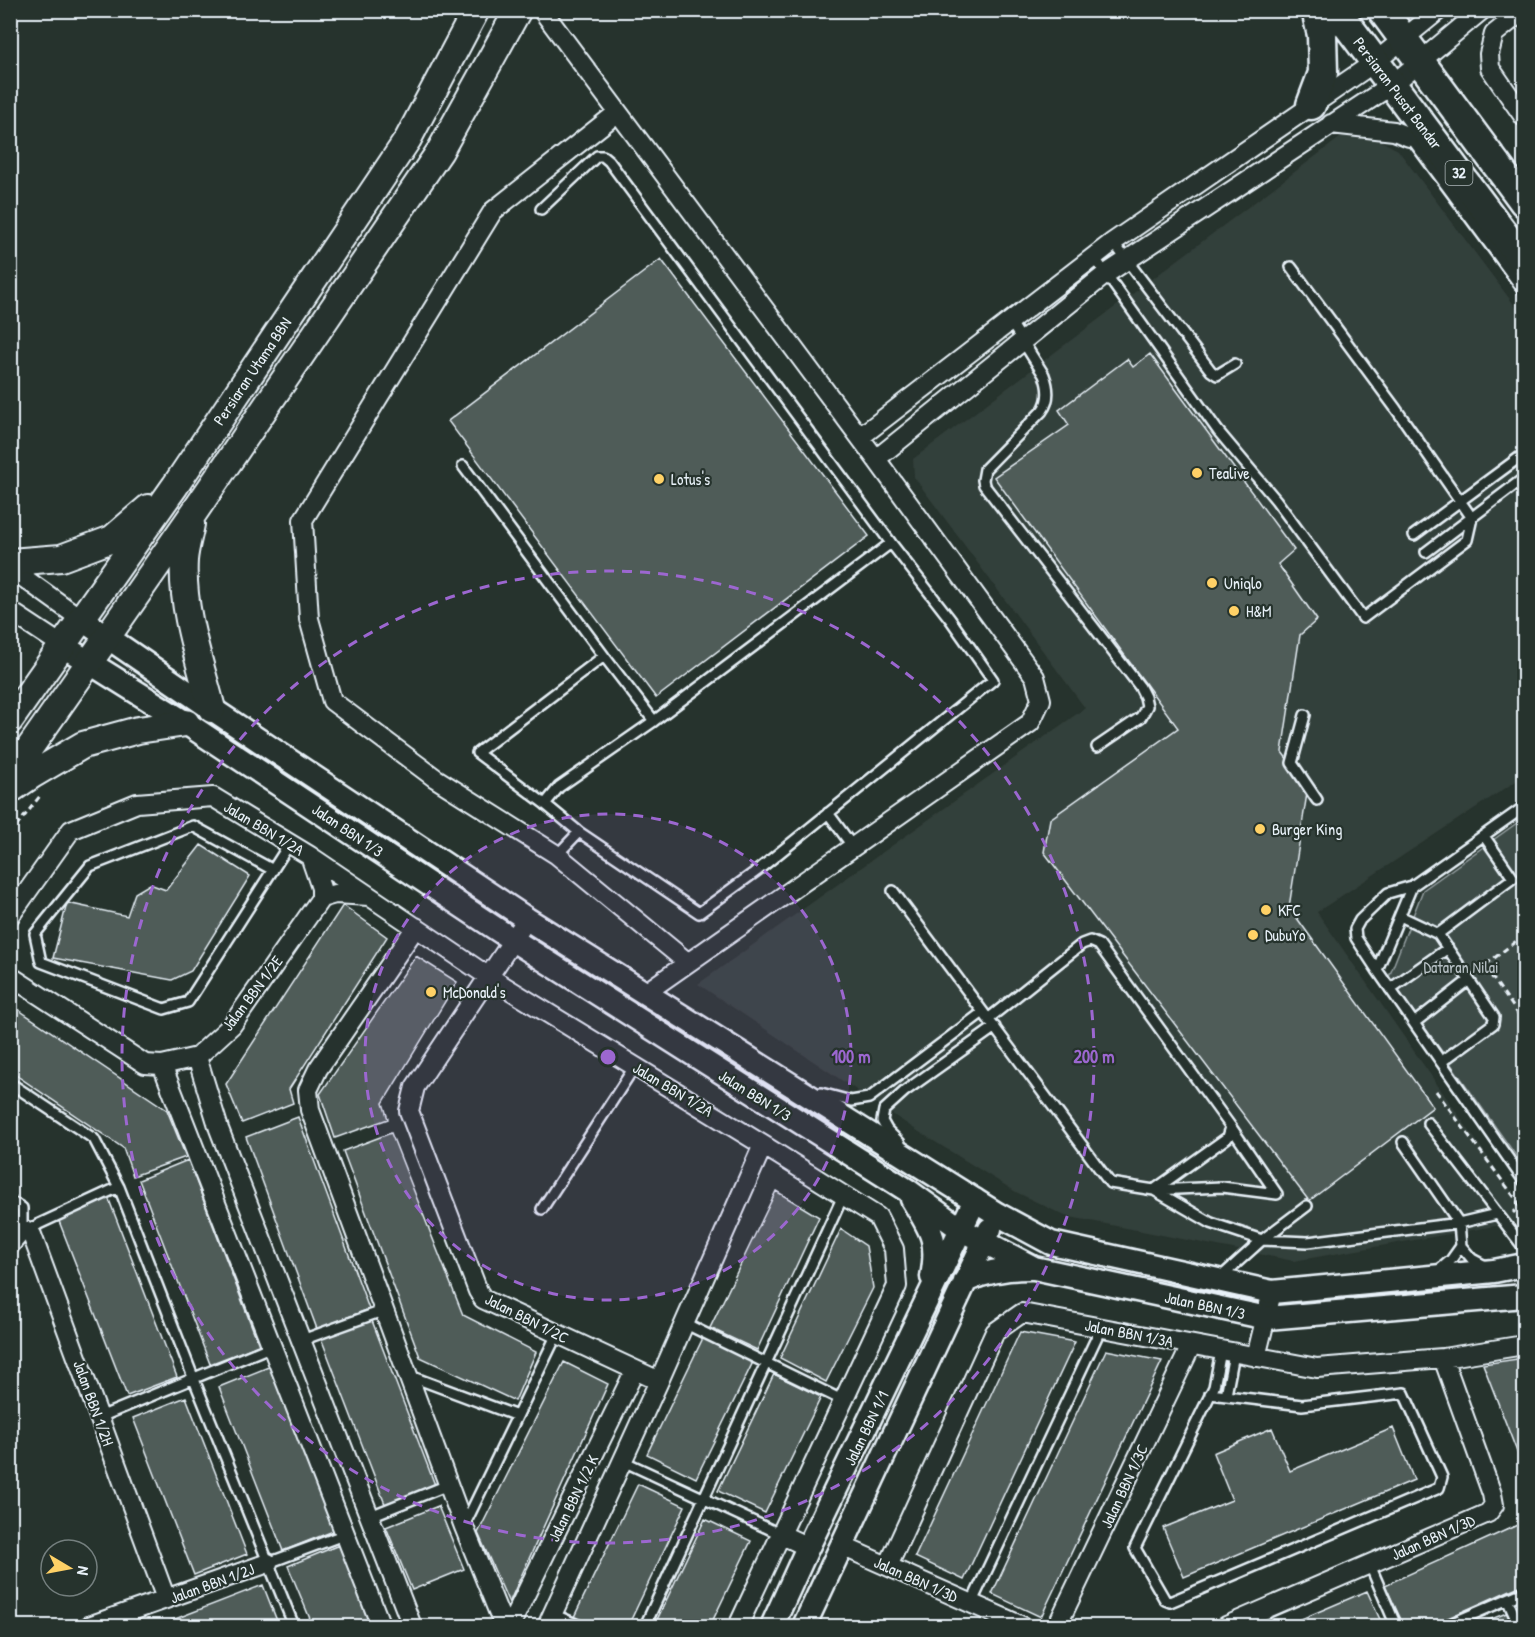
<svg xmlns="http://www.w3.org/2000/svg" width="1535" height="1637" viewBox="0 0 1535 1637" font-family="'Patrick Hand',sans-serif">
	<rect width="100%" height="100%" fill="#26332d"/>
	<filter id="ink" filterUnits="userSpaceOnUse"><feTurbulence type="fractalNoise" baseFrequency=".0167" numOctaves="2"/><feDisplacementMap in="SourceGraphic" scale="12" xChannelSelector="R" yChannelSelector="G"/><feConvolveMatrix kernelMatrix="1 2 1 2 8 2 1 2 1" color-interpolation-filters="sRGB"/></filter>
	<g filter="url(#ink)">
		<path fill="#333f3a" d="M1345,134l27,2 26,14 126,168v458l-207,136 207,297v12l-230,40 -229,-45 -49,-24 -100,-62 -218,-146 387,-276 -171,-231 -1,-18z"/>
		<path fill="#3e4b47" stroke="#939ea0" stroke-width="1.5" d="M1524,818v349l-135,-190 34,-87z"/>
		<path fill="#505c59" stroke="#e8f1f8" stroke-width="1.5" d="M661,259l208,277 -213,162 -208,-277z
			M1150,354l144,196 -16,14 39,56 -17,15 -18,117 26,35 -19,120 144,200 -124,94 -265,-349 6,-33 128,-91 -184,-251 75,-52 -10,-15 68,-51 6,8z
			M201,845l49,31 -59,95 -19,9 -119,-22 14,-55 60,13 8,-23 15,-9 16,6z
			M343,905l44,32 -98,152 4,14 -51,20 -16,-39z
			M416,956l41,26 -74,121 5,16 -53,19 -15,-44z
			M10,1004l157,106 19,47 -53,19 -10,-28 -113,-77z
			M298,1117l71,192 -52,20 -71,-192z
			M391,1133l72,182 73,37 -21,49 -95,-44 -77,-206z
			M188,1160l71,185 -49,19 -71,-184z
			M776,1191l43,26 -62,133 -47,-22z
			M108,1197l69,180 -50,19 -70,-180z
			M841,1229l25,17 7,42 -47,94 -46,-24z
			M371,1318l64,167 -50,19 -64,-166z
			M1020,1332l55,10 -111,238 -49,-23z
			M703,1338l50,24 -57,116 -49,-24z
			M1106,1350l56,11 -121,256 -49,-23z
			M1524,1358v112l-41,-106z
			M564,1362l44,22 -99,219 -31,-70z
			M271,1366l65,164 -53,21 -64,-164z
			M774,1374l47,23 -56,116 -47,-22z
			M186,1397l61,157 -53,21 -61,-157z
			M1272,1428l18,43 103,-43 21,52 -230,97 -21,-49 69,-28 -19,-47z
			M638,1484l47,22 -57,120h-34l-20,-9z
			M438,1506l26,63 -52,21 -26,-63z
			M705,1519l46,22 -41,85h-56z
			M1524,1522v62l-94,42h-26l-19,-41z
			M339,1545l33,81h-59l-25,-60z
			M263,1585l16,41h-122z
			M1367,1591l16,35h-98z
			M1509,1612l6,14h-41z"/>
		<g fill="none" stroke-linecap="round" stroke-linejoin="round">
			<g stroke="#e8f1f8" stroke-width="14">
				<path id="service" d="M1408,134l116,157
					M541,209l56,-53h6l6,5 282,382 59,76 43,61 -235,190 -59,43 -120,-81 -34,-28 14,-17 95,-66 237,-178
					M1113,242l98,129 6,4 18,-11
					M1094,257l124,174 58,69 87,118 104,-78 5,-22 -76,-109 -105,-142
					M1010,321l34,54c5,13 6,25 -2,36l-57,58 -2,11 1,5 156,202 5,10 2,9 -6,11 -44,30
					M463,466l141,190
					M1414,535l110,-81
					M1426,552l98,-74
					M1305,715l-13,48 25,37
					M545,804l-68,-51 127,-97 50,65
					M1524,807l-112,79 -24,7 -28,27 -5,9 1,9 21,32 147,211
					M828,813l25,34
					M557,855l22,-23
					M273,870l-80,-44 -103,40 -55,68 6,28 123,47 24,-7 102,-159
					M893,891l217,292 44,7 74,-53 3,-10 -132,-182 -9,-4 -8,3 -94,75
					M1400,916l38,18 75,-56 -29,-42
					M1438,934l56,83 -1,7 -52,38
					M1377,970l35,-84
					M1390,989l58,-41
					M1414,1023l55,-43
					M10,1083l84,56 25,48 74,190 101,249
					M821,1093l30,8 18,-3 114,-86
					M1428,1123l96,125
					M1403,1142l56,81 2,23 11,13 15,8
					M900,1143l-13,-13 -5,-9 2,-11 21,-19 90,-64
					M1154,1190l57,33 51,17 -41,37
					M1155,1190l67,-3 55,7 -46,-67
					M10,1201l12,7v23
					M542,1209l93,-143
					M28,1231l11,-7 80,-37
					M1262,1240l46,2 151,-19 38,-9
					M1262,1240l45,-34
					M1437,1272l14,-12 10,-14
					M684,1323l160,78
					M302,1340l83,-30
					M410,1376l107,40
					M1210,1394l92,11 102,-12 38,84 -3,11 -269,114 -5,-2 -30,-52 79,-161 7,-36
					M1226,1395l8,-41
					M100,1417l172,-71
					M623,1461l157,73
					M368,1517l80,-32
					M464,1526l93,-192
					M268,1563l78,-29
					M1370,1565l26,61
					M1507,1599l12,27
					M971,1604l130,-276
					M129,1612l6,14
					M553,1614l27,12
					M645,1626l198,-430
					M1446,1626l78,-34"/>
			</g>
			<g stroke="#e8f1f8" stroke-width="22">
				<path id="minor" d="M542,10l334,449 159,218 6,23 -11,23 -385,270
					M1524,10l-30,24 -5,20 1,14 34,49
					M617,113l-124,98 -190,309 6,99 23,82 103,77 122,77 130,107
					M1331,124l63,7 15,6
					M860,437l253,-195 262,-180 64,-52
					M876,459l230,-185 287,-190 89,-74
					M10,568l71,51
					M10,611l53,35
					M321,898l14,-4 34,2
					M10,916l61,-86 66,-27 76,-6 97,59 179,121 274,168 115,72 16,32 3,37 -159,340
					M527,919l-112,168 -6,24 69,180 5,8 176,82
					M416,927l-98,142 -10,21 2,20 154,417 40,99
					M10,976l135,88 17,1 35,-8 35,-32 89,-127v-10l-11,-32
					M197,1057l22,72 193,497
					M162,1065l219,561
					M10,1245l12,-14h6l4,4 134,364
					M1256,1357l16,-65
					M780,1534l28,13
					M842,1546l180,80
					M888,1566l107,-234 27,-19 295,55 126,-10 81,-13
					M89,1626l179,-63
					M510,1626l125,-256
					M547,1626l112,-245 104,-236
					M1057,1626l134,-280
					M1226,1626l262,-113 6,-8 -2,-11 -49,-136"/>
			</g>
			<g stroke="#e8f1f8" stroke-width="27">
				<path id="tertiary" d="M81,619l131,90 315,210 470,295 54,29 221,49 222,-21 30,-6
					M63,646l123,77 327,217 394,250 55,40 72,38 233,50 257,-22
					M912,1199c19,32 27,40 20,78
					M965,1281c22,-10 42,-13 66,-13
					M772,1626l36,-79 167,-347
					M804,1626l186,-397"/>
			</g>
			<g stroke="#e8f1f8" stroke-width="30">
				<path id="secondary" d="M191,524c-2,11 -6,24 -7,36 -3,50 16,102 28,149
					M10,562l51,-4 51,-19 36,-31
					M10,720l165,-234 233,-347 68,-129
					M10,776l183,-262 247,-363 78,-141
					M10,790l22,-15 51,-30 55,-15 48,-7"/>
			</g>
			<g stroke="#e8f1f8" stroke-width="33">
				<path id="primary" d="M1336,10l188,251
					M1382,10l142,192
					M1311,105l12,-32 -1,-38 -6,-25"/>
			</g>
			<path stroke="#e8f1f8" stroke-width="3" stroke-dasharray="6 4.5" stroke-linecap="butt" d="M10,835l30,-39
				M1524,935l-40,31 40,56
				M1436,1091l82,111 -1,7 -4,4"/>
			<use href="#service" stroke="#26332d" stroke-width="9"/>
			<use href="#minor" stroke="#26332d" stroke-width="18"/>
			<use href="#tertiary" stroke="#26332d" stroke-width="22"/>
			<use href="#secondary" stroke="#26332d" stroke-width="26"/>
			<use href="#primary" stroke="#26332d" stroke-width="28"/>
		</g>
	</g>
	<circle cx="608" cy="1057" r="243" fill="#9c67d0" fill-opacity=".12"/>
	<g fill="none" stroke="#9c67d0" stroke-width="3" stroke-dasharray="10 8">
		<circle cx="608" cy="1057" r="243"/>
		<circle cx="608" cy="1057" r="486"/>
	</g>
	<g fill="#ffd166" stroke="#26332d" stroke-width="2">
		<circle cx="1197" cy="473" r="6"/>
		<circle cx="659" cy="479" r="6"/>
		<circle cx="1212" cy="583" r="6"/>
		<circle cx="1234" cy="611" r="6"/>
		<circle cx="1260" cy="829" r="6"/>
		<circle cx="1266" cy="910" r="6"/>
		<circle cx="1253" cy="935" r="6"/>
		<circle cx="431" cy="992" r="6"/>
	</g>
	<g text-anchor="middle" stroke-width="4.5" stroke-linejoin="round" paint-order="stroke">
		<rect fill="#26332d" stroke="#aeb8bb" stroke-width="1.5" x="1445.5" y="161" width="27" height="24" rx="4.5"/>
		<g font-size="15" font-weight="bold" fill="#e8f1f8">
			<text x="1459" y="178">32</text>
		</g>
		<g font-size="16" fill="#e8f1f8" stroke="#26332d">
			<text transform="translate(1398 93) rotate(53)" y="6">Persiaran Pusat Bandar</text>
			<text transform="translate(252 371) rotate(-56)" y="6">Persiaran Utama BBN</text>
			<text transform="translate(264 828) rotate(31)" y="6">Jalan BBN 1/2A</text>
			<text transform="translate(348 830) rotate(34)" y="6">Jalan BBN 1/3</text>
			<text transform="translate(252 993) rotate(-53)" y="6">Jalan BBN 1/2E</text>
			<text transform="translate(673 1089) rotate(31)" y="6">Jalan BBN 1/2A</text>
			<text transform="translate(755 1095) rotate(32)" y="6">Jalan BBN 1/3</text>
			<text transform="translate(1205 1305) rotate(12)" y="6">Jalan BBN 1/3</text>
			<text transform="translate(527 1318) rotate(27)" y="6">Jalan BBN 1/2C</text>
			<text transform="translate(1129 1333) rotate(11)" y="6">Jalan BBN 1/3A</text>
			<text transform="translate(94 1403) rotate(70)" y="6">Jalan BBN 1/2H</text>
			<text transform="translate(866 1428) rotate(-64)" y="6">Jalan BBN 1/1</text>
			<text transform="translate(1124 1486) rotate(-65)" y="6">Jalan BBN 1/3C</text>
			<text transform="translate(573 1498) rotate(-64)" y="6">Jalan BBN 1/2 K</text>
			<text transform="translate(1433 1537) rotate(-24)" y="6">Jalan BBN 1/3D</text>
			<text transform="translate(916 1579) rotate(24)" y="6">Jalan BBN 1/3D</text>
			<text transform="translate(212 1583) rotate(-20)" y="6">Jalan BBN 1/2J</text>
		</g>
		<g font-size="16" fill="#e8f1f8" stroke="#26332d" text-anchor="start">
			<text x="1209" y="479">Tealive</text>
			<text x="671" y="485">Lotus's</text>
			<text x="1224" y="589">Uniqlo</text>
			<text x="1246" y="617">H&amp;M</text>
			<text x="1272" y="835">Burger King</text>
			<text x="1278" y="916">KFC</text>
			<text x="1265" y="941">DubuYo</text>
			<text x="443" y="998">McDonald's</text>
		</g>
		<g font-size="16" fill="#b5bfc3" stroke="#26332d">
			<text x="1461" y="973">Dataran Nilai</text>
		</g>
	</g>
	<circle cx="608" cy="1057" r="9" fill="#9c67d0" stroke="#26332d" stroke-width="3"/>
	<g font-size="18" text-anchor="middle" font-weight="bold" fill="#9c67d0" stroke="#26332d" stroke-width="4.5" stroke-linejoin="round" paint-order="stroke">
		<text x="851" y="1063">100 m</text>
		<text x="1094" y="1063">200 m</text>
	</g>
	<rect width="1535" height="1637" fill="none" stroke="#26332d" stroke-width="36"/>
	<rect x="18" y="18" width="1499" height="1601" fill="none" stroke="#e8f1f8" stroke-width="2" filter="url(#ink)"/>
	<g transform="translate(69 1568) rotate(100)"><circle r="28" fill="#26332d" stroke="#747f7e" stroke-width="1.5"/>
	<path d="M0-4.5L10 22L0 15L-10 22Z" fill="#ffd166"/>
	<text y="-9" font-size="16" font-weight="bold" text-anchor="middle" fill="#e8f1f8">N</text>
	</g>
</svg>
